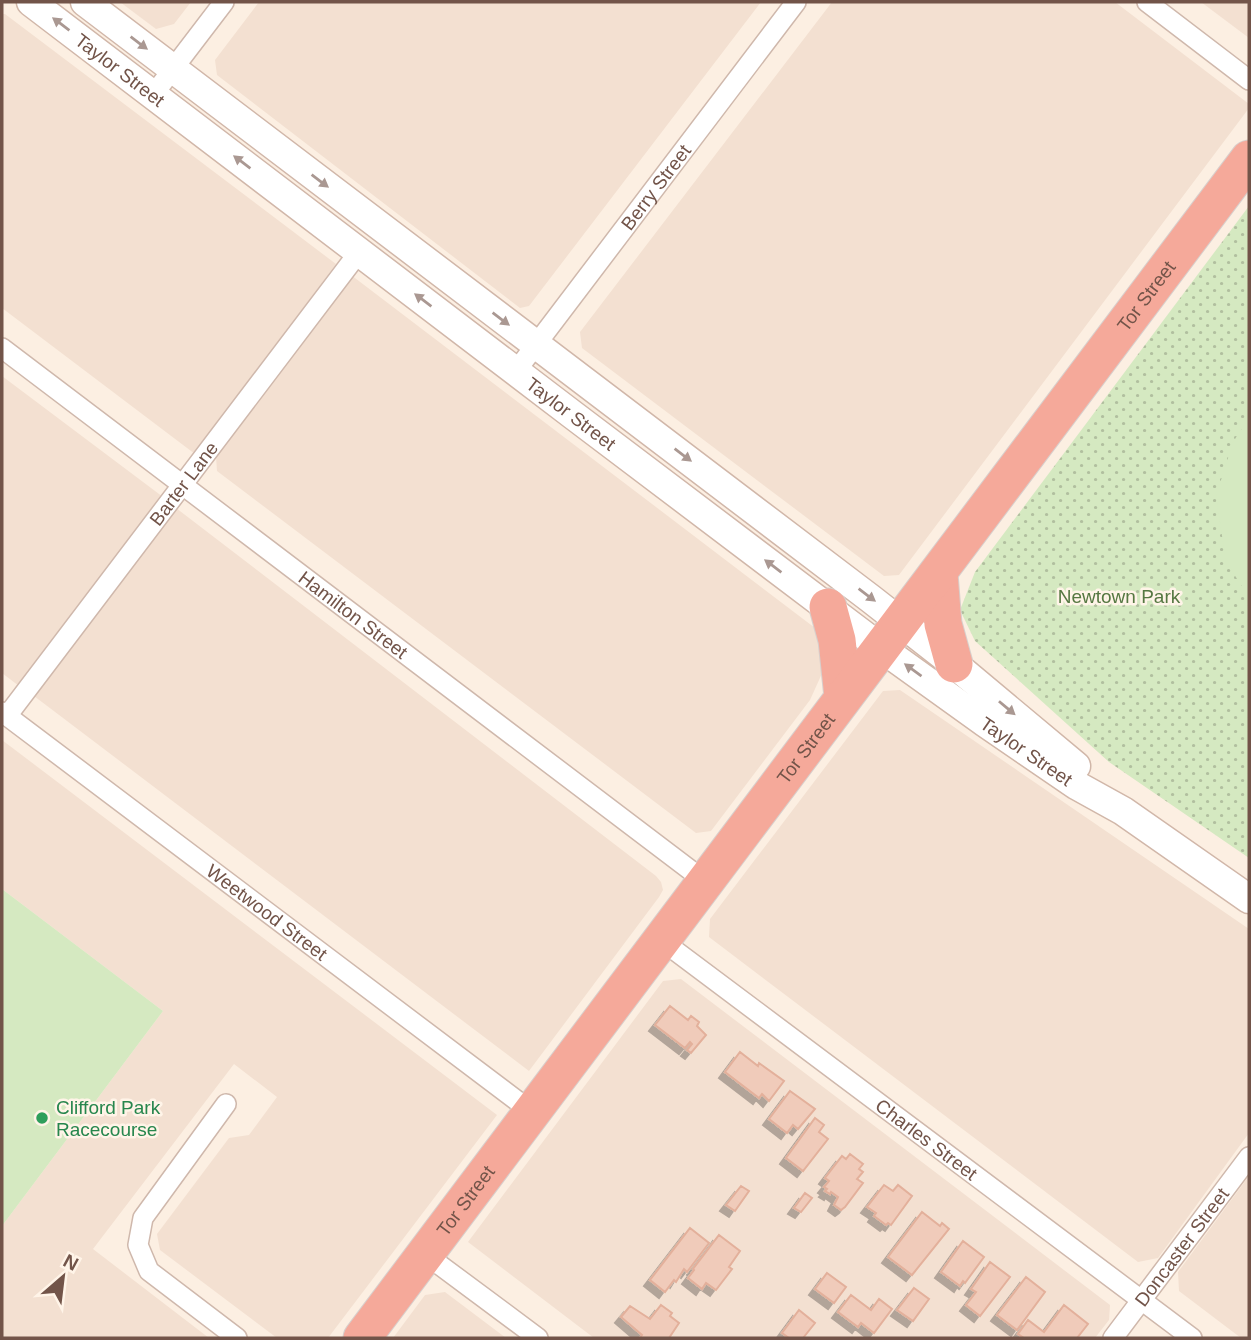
<svg xmlns="http://www.w3.org/2000/svg" width="1251" height="1340" viewBox="0 0 1251 1340" font-family="Helvetica,sans-serif">
	<defs>
		<pattern id="park-dots" width="8" height="8" patternUnits="userSpaceOnUse" patternTransform="scale(1.75)"><rect width="8" height="8" fill="#d5e9c1"/><path d="M2 2h.1M6 6h.1" fill="none" stroke="#b1bf9f" stroke-width="1.8" stroke-linecap="round"/></pattern>
		<filter id="shadow"><feDropShadow dx="-6" dy="6" stdDeviation="0" flood-color="#0004"/></filter>
	</defs>
	<rect width="100%" height="100%" fill="#fcefe2"/>
	<path fill="#f3e0d1" d="M120,2h71l-17,22 -18,5z
		M259,2h502l-232,304 -9,2 -303,-233 -2,-15z
		M832,2h283l134,102v4l-350,467 -15,1 -302,-228 -2,-16z
		M1201,2h48v36z
		M2,14h3l331,250 -141,190 -193,-146z
		M351,275l468,356 5,38 -14,31 -99,131 -15,2 -479,-362 -1,-15z
		M2,376l161,121 -144,189 -17,-13z
		M176,508l480,368 5,6 2,8 -4,7 -130,174 -495,-375z
		M900,690l349,239v204l-91,125 -20,4 -429,-325 1,-18 173,-228z
		M2,740l495,375 -169,223h-51l-117,-88 -3,-16 72,-96 20,-3 28,-38 -43,-33 -141,185 116,89h-207v-112l161,-215 -161,-122z
		M681,979l429,326 -1,15 -14,18h-501l-126,-96 195,-261z
		M1249,1176v162h-8l-62,-47 -1,-19z
		M445,1292l61,46h-113l32,-43z"/>
	<path fill="url(#park-dots)" d="M1249,206v652l-140,-96 -134,-121 -15,-31 15,-38z"/>
	<path fill="#d5e9c1" d="M1249,418v179l-23,-35 -10,-66 17,-54z
		M2,889l161,122 -161,215z"/>
	<path fill="#f0cbba" stroke="#e3b09b" stroke-width="2" filter="url(#shadow)" d="M670,1006l18,14 3,-4 8,6 -2,4 9,9 -15,18 -4,-3 5,-6 -2,-2 -5,6 -30,-23z
		M740,1052l18,14 1,-3 25,18 -15,20 -7,-7 -3,4 -34,-26z
		M790,1091l25,18 -17,20 -5,-4 -6,8 -18,-14z
		M815,1118l9,7 -5,7 9,7 -25,32 -17,-13z
		M850,1154l13,10 -4,5 4,3 -6,7 6,4 -18,24 -4,3 -7,-5 4,-8 -7,-5 -1,2 -5,-3 2,-2 -3,-2 5,-6 -4,-3 17,-22 4,3z
		M884,1185l9,6 5,-6 14,11 -21,29 -3,-2 -2,2 -12,-9 2,-3 -9,-6z
		M741,1186l8,5 -14,20 -9,-6z
		M805,1193l7,5 -11,14 -7,-4z
		M922,1212l18,14 2,-3 7,6 -37,46 -24,-18z
		M690,1228l19,15 -22,29 -3,-3 -8,13 -2,-2 -9,12 -15,-12z
		M719,1235l21,16 -11,16 3,2 -16,21 -10,-7 -4,6 -14,-11 6,-8 -1,-1z
		M963,1241l21,16 -19,26 -2,-2 -3,5 -19,-14z
		M990,1262l20,15 -30,39 -14,-11 10,-13 -5,-3z
		M827,1273l19,14 -12,16 -19,-14z
		M1026,1277l19,15 -28,38 -20,-15z
		M914,1288l15,11 -16,22 -16,-11z
		M851,1295l20,15 8,-11 13,10 -18,24 -13,-10 -3,4 -20,-15z
		M661,1305l11,8 -2,3 9,7 -10,15h-29l2,-3 -21,-18 9,-11 20,13z
		M1064,1305l24,19 -11,14h-53l-6,-4 10,-14 16,12z
		M799,1310l16,13 -12,15h-14l-7,-5z"/>
	<g fill="none" stroke-linecap="round" stroke-linejoin="round">
		<g stroke="#cfb8ac" stroke-width="22">
			<g id="street">
				<path d="M1147,2l102,78"/>
				<path d="M153,95l71,-93"/>
				<path id="s1" d="M2,348l704,534"/>
				<path id="s2" d="M516,371l280,-369"/>
				<path id="s3" d="M2,712l530,400"/>
				<path id="s4" d="M7,716l352,-464"/>
				<path id="s5" d="M661,940l531,398"/>
				<path d="M226,1104l-83,114 -5,27 11,26 88,67"/>
				<path d="M425,1254l113,84"/>
				<path id="s6" d="M1113,1338l136,-181"/>
			</g>
		</g>
		<g stroke="#d1b7a9" stroke-width="31">
			<g id="secondary">
				<path id="s7" d="M31,2l542,413 308,233 103,74 92,63 47,26 126,88"/>
				<path d="M85,2l786,597 83,65 122,102"/>
			</g>
		</g>
		<g stroke="#d8cfcc" stroke-width="39">
			<g id="highway">
				<path d="M939,574l4,50 11,40"/>
				<path d="M828,607l9,33 6,57"/>
				<path id="s8" d="M362,1338l887,-1179"/>
			</g>
		</g>
		<use href="#street" stroke="#fff" stroke-width="19"/>
		<use href="#secondary" stroke="#fff" stroke-width="28"/>
		<use href="#highway" stroke="#f5a99a" stroke-width="37"/>
	</g>
	<defs><path id="oneway-solid" d="M-6-.8H1V-3.2L6.5 0L1 3.2V.8H-6Z" transform="scale(1.75)"/></defs>
	<g fill="#aa9892">
		<use href="#oneway-solid" transform="translate(61 24) rotate(-143)"/>
		<use href="#oneway-solid" transform="translate(139 43) rotate(37)"/>
		<use href="#oneway-solid" transform="translate(242 162) rotate(-143)"/>
		<use href="#oneway-solid" transform="translate(320 181) rotate(37)"/>
		<use href="#oneway-solid" transform="translate(423 300) rotate(-143)"/>
		<use href="#oneway-solid" transform="translate(501 319) rotate(37)"/>
		<use href="#oneway-solid" transform="translate(683 455) rotate(37)"/>
		<use href="#oneway-solid" transform="translate(773 566) rotate(-143)"/>
		<use href="#oneway-solid" transform="translate(867 595) rotate(37)"/>
		<use href="#oneway-solid" transform="translate(913 670) rotate(-144)"/>
		<use href="#oneway-solid" transform="translate(1007 708) rotate(40)"/>
	</g>
	<circle fill="#2e9e5b" stroke="#fff4e8" stroke-width="2.5" cx="42" cy="1118" r="7"/>
	<g text-anchor="middle" stroke-width="5" stroke-linejoin="round" paint-order="stroke">
		<g font-size="19" fill="#725449" stroke="#fff4e8">
			<text dy="7" stroke="none"><textPath href="#s7" startOffset="112">Taylor Street</textPath></text>
			<text dy="7" stroke="none"><textPath href="#s2" startOffset="231">Berry Street</textPath></text>
			<text dy="7" stroke="none"><textPath href="#s8" startOffset="1304">Tor Street</textPath></text>
			<text dy="7" stroke="none"><textPath href="#s7" startOffset="679">Taylor Street</textPath></text>
			<text dy="7" stroke="none"><textPath href="#s4" startOffset="292">Barter Lane</textPath></text>
			<text dy="7" stroke="none"><textPath href="#s1" startOffset="441">Hamilton Street</textPath></text>
			<text dy="7" stroke="none"><textPath href="#s8" startOffset="738">Tor Street</textPath></text>
			<text dy="7" stroke="none"><textPath href="#s7" startOffset="1246">Taylor Street</textPath></text>
			<text dy="7" stroke="none"><textPath href="#s3" startOffset="332">Weetwood Street</textPath></text>
			<text dy="7" stroke="none"><textPath href="#s5" startOffset="332">Charles Street</textPath></text>
			<text dy="7" stroke="none"><textPath href="#s8" startOffset="172">Tor Street</textPath></text>
			<text dy="7" stroke="none"><textPath href="#s6" startOffset="114">Doncaster Street</textPath></text>
		</g>
		<g font-size="19" fill="#567842" stroke="#fff4e8">
			<text x="1119" y="603">Newtown Park</text>
		</g>
		<g font-size="19" fill="#27864d" stroke="#fff4e8" text-anchor="start">
			<text x="56" y="1114">Clifford Park<tspan x="56" dy="22">Racecourse</tspan></text>
		</g>
	</g>
	<rect width="1251" height="1340" fill="none" stroke="#725449" stroke-width="7"/>
	<g transform="translate(63 1277) rotate(28)" stroke="#fff4e8" stroke-width="5" paint-order="stroke">
	<path d="M0-5L12 26L0 18L-12 26Z" fill="#725449"/>
	<text y="-10" font-size="19" font-weight="bold" text-anchor="middle" fill="#725449">N</text>
	</g>
</svg>
